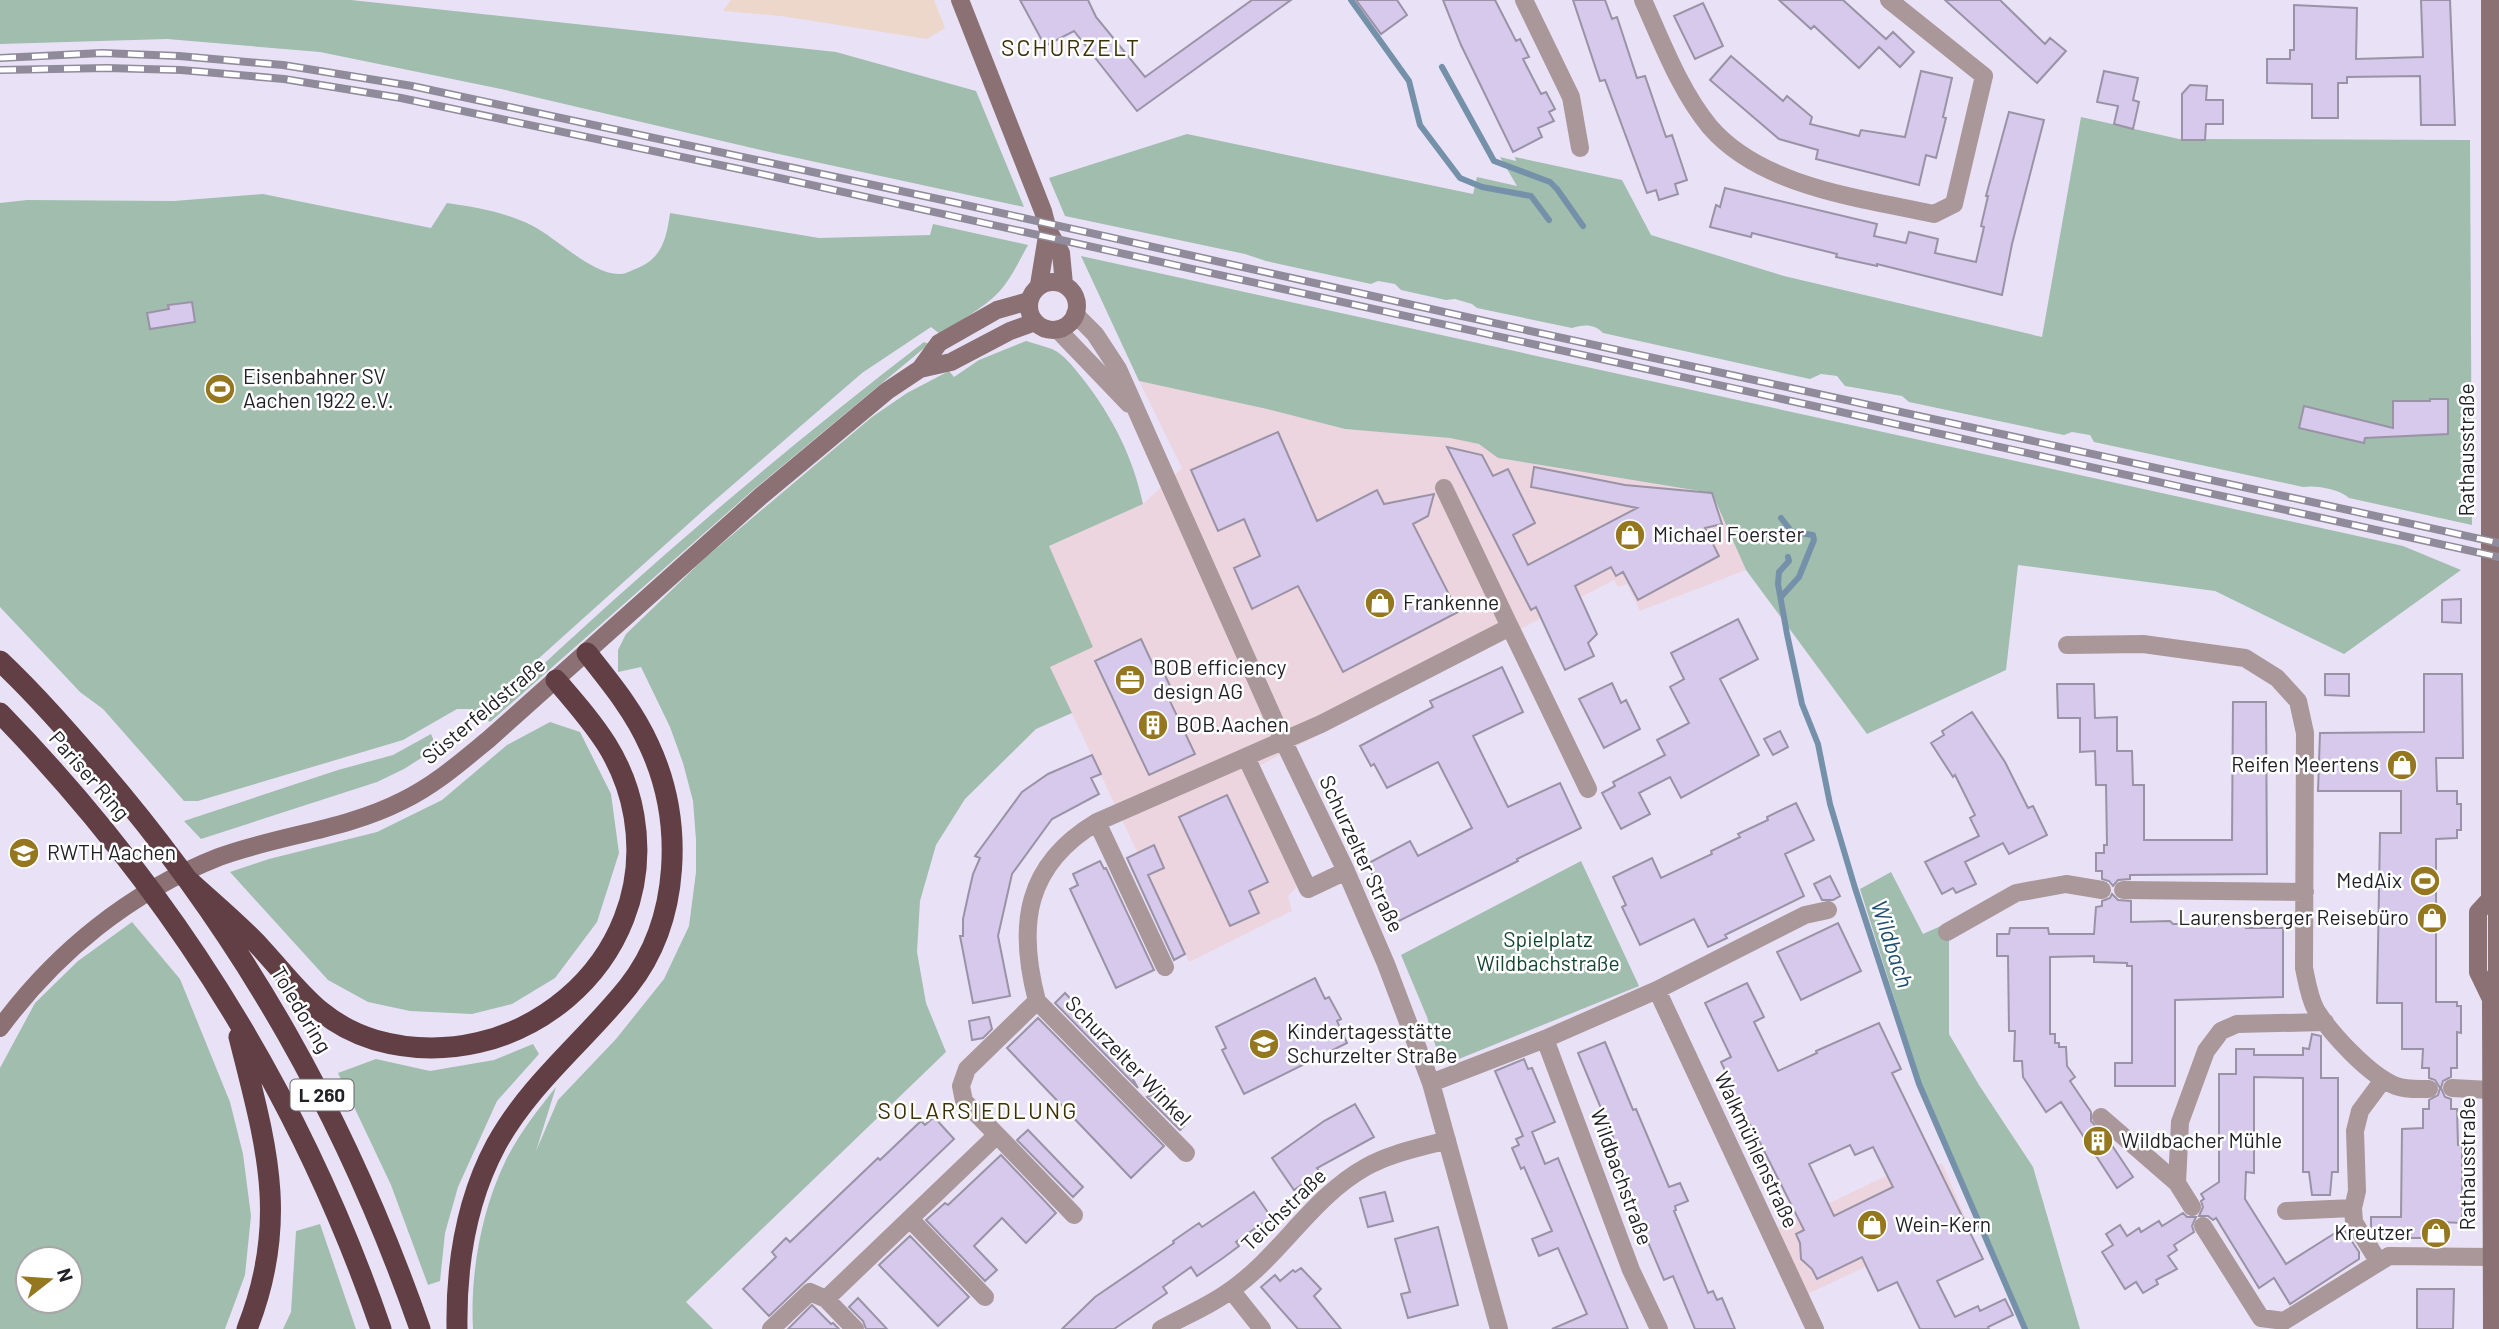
<svg xmlns="http://www.w3.org/2000/svg" width="2499" height="1329" viewBox="0 0 2499 1329" font-family="Barlow,sans-serif">
	<rect width="100%" height="100%" fill="#e9e2f7"/>
	<path fill="#edd5df" d="M1139,381l128,28 78,20 106,9 28,6 19,14 214,35 34,77 -106,41 -13,-27 -9,3 -4,-7 -370,194 53,113 -9,9 4,15 -103,51 -139,-295 -1,-121 94,-42 39,-36z
		M1942,1163l24,56 -158,75 -31,-66 132,-63 16,6z"/>
	<path fill="#edd7cb" d="M731,0h203l11,28 -18,11 -146,-23 -58,-5z"/>
	<path fill="#a0bdae" fill-rule="evenodd" d="M0,0h351l485,52 140,39 48,116 -250,-54 -273,-64 -181,-37 -153,-13 -167,5z
		M2081,117l98,22 291,1 2,385 -123,-27c-10,-9 -33,-13 -46,-11l-209,-45 -4,-7 -18,-3 -8,3 -155,-33 -7,-6 -57,-10 -8,-10 -16,-2 -11,5 -207,-46c-8,-9 -19,-9 -31,-5l-95,-20 -5,-4 -17,-5 -9,1 -45,-10 -6,-6 -17,-3 -7,3 -105,-23 -21,-7 -180,-38 -16,-38 138,-44 286,60 4,-17 40,9 -17,-29 16,4 -1,-4 107,23 29,55 133,41 258,61z
		M263,194l168,34 16,-25c29,4 57,9 84,22 25,12 61,50 89,49 7,0 14,-5 20,-7 23,-10 27,-32 30,-54l149,25 111,-3 3,-11 95,21c-9,16 -17,34 -29,47 -17,17 -39,29 -59,42l-9,-7 -69,46 -156,135 -228,205 -9,-4h-12l-54,31 -205,61h-14l-81,-92 -23,-17 -80,-85v-404l27,-3 147,1z
		M1081,256l1322,290 58,24 -117,84 -129,-63 -197,-26 -12,105 -139,64 -121,-164 -34,-77 -214,-35 -19,-14 -29,-6 -105,-9 -78,-20 -128,-28z
		M1026,341c9,3 18,5 26,8 13,6 22,19 31,30 29,37 50,78 60,125l-94,42 44,101 -43,20 22,46 -36,16 -71,70 -29,46 -16,56 -3,51 9,51 20,49 -260,250 27,27h-240c-3,-55 8,-117 32,-167 13,-27 32,-51 51,-75l-20,64 22,-51 58,-61 48,-60 25,-53 7,-54v-32l-3,-39 -10,-38 -13,-36 -29,-60 -23,5v-22l8,-16 80,-77 166,-140 35,-24 42,-22 5,6 25,-17z
		M924,342l5,2 -177,147 -262,231 -5,-3c140,-133 286,-260 439,-377z
		M550,722l30,10 31,62 8,59 -22,69 -42,56 -43,26 -40,10 -62,-3 -42,-9 -40,-22 -98,-108 39,-13 108,-27 65,-32 65,-55z
		M431,734l6,14 -33,21 -27,13 -176,57 -17,-18 154,-51 55,-15z
		M1581,861l58,125 -185,75h-10l-6,-7 -11,-37 -26,-62z
		M1891,872l32,62 20,-9 6,14v95l30,51 54,82 47,162h-52l-107,-246 -61,-194z
		M132,922l48,57 50,123 13,52 8,62 -6,59 -20,54h-225v-261l35,-65 43,-42zM28,1259h42v42h-42z
		M533,1044l6,10 -42,47 -39,86 -13,46 -5,48 -12,4 -37,-100 -53,-112 38,-14 54,12 64,-11z
		M320,1224l36,105h-73l8,-17 5,-81z"/>
	<g fill="none" stroke-linecap="round" stroke-linejoin="round">
		<path stroke="#7491a9" stroke-width="6" d="M1351,0l58,81 11,44 40,53 22,9 49,9 18,24
			M1442,67l52,94 56,21 7,7 26,37
			M1781,518l11,14 21,3 1,5 -15,37 -18,20
			M1788,557l1,4 -10,11 -1,12 9,50 15,70 16,40 12,60 25,84 64,196 106,245"/>
	</g>
	<path fill="#d6c9eb" stroke="#9a93a6" stroke-width="2" fill-rule="evenodd" d="M1020,0h68l8,17 49,60 107,-77h39l-154,111 -63,-80 -29,15z
		M1356,0h41l10,15 -26,19z
		M1443,0h52l21,41 4,-2 9,18 -6,2 18,35 5,-2 9,17 -6,3 5,9 -16,7 4,9 -29,15 -52,-107z
		M1573,0h32l7,19 5,-2 20,61 8,-2 21,61 6,-2 15,45 -12,4 3,10 -19,6 -3,-10 -9,3 -42,-113 -5,1z
		M1779,0h64l43,39 7,-7 21,20 -14,15 -21,-20 -20,21 -45,-42 -3,3z
		M1945,0h55l45,44 5,-6 16,13 -29,32z
		M2421,0h29l5,125h-34l-1,-49 -73,1v6h-9v35h-26v-34l-45,-1v-24h23v-9h4v-45l63,3 -1,51 67,-2z
		M1703,3l20,43 -28,13 -21,-43z
		M1731,56l52,45 4,-5 25,21 -2,7 49,12 2,-6 44,7 16,-66 31,7 -9,39 3,1 -10,40 -10,-3 -7,30 -103,-26 2,-9 -39,-11 -69,-59z
		M2104,71l34,7 -5,22 6,2 -6,27 -19,-5 4,-18 -21,-4z
		M2190,85l17,1 -1,14h17v24h-17l-1,16h-23v-46z
		M2009,112l35,8 -32,124 -10,51 -125,-31v2l-41,-9 1,-3 -85,-21 -1,4 -41,-10 6,-22 4,2 5,-19 152,36 -3,12 32,7 3,-11 29,7 -3,14 41,9 8,-35 -3,-1 7,-30h-2z
		M192,302l3,20 -45,7 -3,-16 22,-4 -1,-4z
		M2430,399h18v35l-83,4 -1,5 -65,-15 5,-22 89,22v-27h37z
		M1278,432l39,89 60,-31 7,14 50,-10 -6,22 -15,8 45,88 -115,60 -45,-86 -46,23 -18,-41 26,-12 -16,-37 -26,12 -27,-61z
		M1447,447l35,8 11,21 15,-7 27,54 -22,12 15,30 109,-57 -106,-21 3,-20 91,18 87,8 10,31 -17,4 14,28 -81,44 -15,-28 -7,4 -5,-9 -36,19 22,48 -9,9 6,13 -29,14 -29,-63 -5,3z
		M2461,599v24l-19,-1v-22z
		M1738,619l20,40 -38,20 39,76 -78,43 -11,-21 -31,16 11,21 -29,15 -19,-36 13,-7 -2,-4 52,-27 -8,-15 32,-17 -19,-36 14,-8 -13,-26z
		M1141,639l13,28 6,-2 14,29 -6,3 27,57 -46,21 -54,-114z
		M1502,667l21,45 -50,24 35,71 52,-24 21,45 -64,31 1,2 -121,61 -30,-58 43,-23 8,15 54,-28 -34,-66 -51,26 -13,-24 -3,2 -11,-20 73,-39 -3,-6z
		M2325,674h24v22l-24,-1z
		M2424,674h38l1,84h-27l1,33h20v13h4v26h-4v8l-21,1v163h21v4h4v27l-4,-1v36h-6v9l-8,4 -2,7 4,9 6,2v10h6l1,36h4v78l-21,-1v16h-64l-6,-10v-11h30l1,-88 21,-1v-19h6v-9l9,-5 2,-7 -5,-8 -6,-2v-10h-7l1,-19h-21v-46h-25l3,-170h21v-42h-83l2,-58 104,-1z
		M1612,683l9,20 5,-3 14,29 -36,19 -25,-49z
		M2057,684h37l1,34 22,-1v34h15l1,34h11v55h88l1,-138h33l1,172 -137,1v4l-12,1 -5,6 -4,-5 -7,-2v-8h-6v-18h8v-8h3l-1,-60h-10l-1,-34 -15,1v-34h-22z
		M1972,712l33,50 23,46 5,-2 14,29 -38,19 -6,-11 -38,19 11,22 -20,9 -3,-5 -11,6 -17,-32 54,-26 -9,-18 5,-3 -20,-40 -2,2 -22,-34 13,-8 -2,-4z
		M1780,731l8,16 -15,8 -9,-16z
		M1092,755l9,19 -10,4 8,16 -47,25 -40,55 -14,62 12,60 -37,7 -13,-67h3v-17l5,-23 5,-22 7,-16 -5,-2 47,-64 26,-18z
		M1227,795l41,87 -19,9 10,22 -29,13 -51,-109z
		M1796,803l18,37 -29,14 19,42 -79,39 2,3 -19,9 -14,-28 -54,26 -18,-38 4,-2 -13,-28 39,-19 9,20 51,-24 -1,-3 29,-14 -2,-3 30,-14 -1,-3z
		M1154,845l10,23 -16,7 37,79 -11,6 -47,-102z
		M1100,861l4,8 2,-1 48,102 -38,18 -46,-99 8,-4 -5,-11z
		M1830,876l10,20 -7,4h-11l-8,-16z
		M2112,894l6,6 13,1v21l39,-1 3,3h73v4h37v69l-108,3v86h-60v-23h17v-97h-5v-3l-33,-1v-6l-44,1v77h5v9h4v4h7l1,19 8,11 -5,4 21,31v9l16,17 26,39 -16,11 -56,-86 -15,10 -23,-35 -1,-16h-8l1,-30h-6l-1,-75h-11v-22h12l1,-6h38l1,6h45l2,-27 6,-1v-5l8,-3z
		M1838,923l23,48 -60,29 -24,-48z
		M1315,978l10,21 4,-2 12,22 -4,2 10,22 -103,51 -22,-44 4,-2 -10,-21z
		M1747,983l17,34 -10,5 24,49 39,-18 -1,-2 63,-28 22,46 -9,4 91,186 -46,22 18,36 23,-11 2,5 25,-12 8,16 -25,12 1,2h-69l-23,-47 -19,9 -16,-34 -45,22 -5,-10 -11,-10 -1,-16 -4,-9 8,-4 -48,-95 -9,-16h-3l-19,-40 3,-2 -7,-15 10,-5 -26,-54zM1850,1145l5,10 18,-8 20,40 -59,29 -25,-52z
		M1065,993l47,50 26,45 -83,-85z
		M989,1017l3,12 -9,9 -11,2 -3,-19z
		M1038,1018l126,128 -33,32 -124,-130z
		M2312,1034l9,2v42h17v94h-6l-2,23h-18l-3,-23h-6v-94l-49,-1v96l-8,-1 -1,27 41,65 57,-36 16,24v7l-69,45 -16,-26 -15,10 -43,-70 -3,2 -5,-4h-9l4,-9 -2,-6 3,-2 -3,-5 18,-12v-108h17v-25h18v6h49v-7l6,1z
		M1605,1042l28,68 3,-1 33,78 11,-4 8,18 -13,5 1,4 -2,1 34,82 5,-2 4,9 5,-2 13,31h-40l-22,-53 -9,4 -59,-140 8,-3 -35,-84z
		M1524,1059l4,10 4,-1 23,54 -23,10 13,32 13,-6 70,171h-76l35,-15 -29,-66 -19,8 -7,-17 20,-8 -28,-64 -3,2 -9,-21 7,-3 -3,-6 7,-3 -28,-65z
		M1158,1091l16,17 10,18 -4,4 -33,-33z
		M1355,1104l19,33 -57,31 3,4 -26,18 -22,-32 52,-37z
		M934,1117l20,22 -185,177 -26,-27 33,-32 -4,-5 14,-14 4,4 88,-84 2,2 41,-39 4,4z
		M1028,1130l55,57 -10,10 -56,-57z
		M1001,1155l55,58 -30,30 -24,-25 -28,28 23,24 -12,11 -59,-61 19,-17 3,2z
		M1254,1192l17,25 -35,25 3,4 -16,12 -26,18 -6,-9 -28,20 4,6 -53,36h-52l33,-32 79,-54 -1,-2 26,-18 3,4z
		M1385,1192l8,29 -25,6 -8,-29z
		M2183,1213l4,4h9l-4,9 2,6 -20,13 3,5 -9,6 9,13 -21,11 2,4 -15,9 -7,-11 -11,7 -23,-37 11,-7 -7,-11 14,-9 7,11 12,-8 2,4 18,-11 3,5z
		M1438,1227l20,78 -50,13 -7,-24 9,-2 -15,-53z
		M910,1236l59,61 -31,29 -59,-61z
		M1301,1268l20,21 -7,7 27,33h-43l-37,-42 14,-12 5,6 13,-11 2,2z
		M2417,1289h37l-1,40h-36z
		M858,1298l29,31h-21l-3,-8 -14,-14z
		M812,1305l19,19 2,-1 6,6h-51z"/>
	<g fill="none" stroke-linecap="round" stroke-linejoin="round">
		<path stroke="#a99799" stroke-width="18" d="M1524,0l47,97 9,51
			M1643,0c19,42 37,91 67,127 52,60 150,71 224,87l20,-10 30,-128 -95,-76
			M1075,314l20,20 23,35 165,371 63,131 40,93 45,119 68,246
			M1058,330l71,74
			M1444,488l66,139
			M2067,645l76,-1 102,14 32,20 21,23 7,32 -1,235c3,14 5,29 12,42 15,24 54,66 80,76 10,4 22,3 33,3
			M1246,757l62,132 38,-18
			M1097,822l68,145
			M2123,890l182,2
			M1947,932l69,-39 50,-9 36,6
			M1657,990l158,339
			M1037,1001l149,152
			M1545,1039l86,231 28,59
			M1431,1083l114,-44 112,-49 148,-75 23,-5
			M2452,1088l38,2
			M2101,1117l76,66 15,24
			M997,1135l77,80
			M2177,1183l3,-61 26,-71 15,-20 16,-7 88,-2
			M2286,1211l67,-3
			M910,1219l75,78
			M2203,1226l58,92 23,3 105,-65 102,1
			M2378,1261l-24,-39 -1,-14 4,-17 -2,-60 5,-20 23,-31
			M1231,1290l31,39
			M826,1299l29,30
			M771,1329l39,-37 16,7 171,-164 -33,-34 -3,-15 6,-17 70,-68c-20,-76 -12,-136 60,-179l224,-98 189,-97 78,162
			M1161,1329c23,-13 49,-23 70,-39 50,-35 81,-93 135,-123 25,-14 53,-19 81,-27"/>
		<path stroke="#8b7174" stroke-width="18" d="M960,0l83,211 5,19 13,23 3,31
			M2490,0v899l7,13v73l-6,14 1,330
			M1029 306a24 24 0 1 1 48 0a24 24 0 1 1-48 0Z
			M1039,285l9,-55
			M920,369l19,-26 58,-33 32,-9
			M2490,899l-12,13v60l13,27
			M0,1028c56,-76 130,-136 219,-171 60,-22 126,-27 183,-56 33,-16 59,-39 87,-62l272,-243 126,-105 33,-22 31,-7 59,-31 25,-9"/>
		<path stroke="#613f44" stroke-width="21" d="M0,661c36,34 69,72 101,109 144,168 246,350 319,559
			M0,713c171,176 301,383 381,616
			M188,880c24,22 51,44 73,68 37,40 58,75 114,92 141,40 284,-77 259,-224 -10,-59 -41,-93 -78,-136
			M239,1037c27,108 51,183 8,292
			M457,1329c-1,-63 9,-128 39,-184 34,-62 89,-104 132,-158 53,-67 56,-167 21,-242 -15,-34 -39,-63 -62,-92"/>
		<g stroke="#908b9a" stroke-width="8">
			<path id="rail" d="M0,58l102,-5 77,3 104,9 129,21 540,116 510,114 1037,227
				M0,70l107,-2 74,2 103,9 117,19 338,71 1760,388"/>
		</g>
		<use href="#rail" stroke="#fff" stroke-width="5" stroke-dasharray="16" stroke-linecap="butt"/>
	</g>
	<defs>
		<g id="stadium-disc" transform="scale(1.575)"><circle r="9.5" fill="#94771e" stroke="#fff"/><path d="M0-5a6.5 5 0 1 0 0 10a6.5 5 0 1 0 0-10ZM-3.5-1.8h7v3.6h-7Z" fill="#fff"/></g>
		<g id="shop-disc" transform="scale(1.575)"><circle r="9.5" fill="#94771e" stroke="#fff"/><path d="M-5-2.5h2.3a2.7 3.5 0 0 1 5.4 0H5L5.5 6h-11ZM-1.5-2.5h3a1.5 2.3 0 0 0-3 0Z" fill="#fff"/></g>
		<g id="office-disc" transform="scale(1.575)"><circle r="9.5" fill="#94771e" stroke="#fff"/><path d="M-6-3h4V-5.5h4V-3h4V5H-6ZM-1-4.5V-3h2v-1.5ZM-6 0V1H6V0Z" fill="#fff"/></g>
		<g id="building-disc" transform="scale(1.575)"><circle r="9.5" fill="#94771e" stroke="#fff"/><path d="M-4-6H4V6H1V3H-1V6H-4ZM-2.5-4.3h1.7v1.8h-1.7ZM.8-4.3h1.7v1.8H.8ZM-2.5-1h1.7V.8h-1.7ZM.8-1h1.7V.8H.8Z" fill="#fff"/></g>
		<g id="university-disc" transform="scale(1.575)"><circle r="9.5" fill="#94771e" stroke="#fff"/><path d="M0-5L7-2L0 1L-7-2ZM-4 1L0 2.5L4 1V4Q0 6-4 4Z" fill="#fff"/></g>
		<g id="school-disc" transform="scale(1.575)"><circle r="9.5" fill="#94771e" stroke="#fff"/><path d="M0-5L7-2L0 1L-7-2ZM-4 1L0 2.5L4 1V4Q0 6-4 4Z" fill="#fff"/></g>
	</defs>
	<g fill-rule="evenodd">
		<use href="#stadium-disc" x="220" y="389"/>
		<use href="#shop-disc" x="1630" y="535"/>
		<use href="#shop-disc" x="1380" y="603"/>
		<use href="#office-disc" x="1130" y="680"/>
		<use href="#building-disc" x="1153" y="725"/>
		<use href="#shop-disc" x="2402" y="765"/>
		<use href="#university-disc" x="24" y="853"/>
		<use href="#stadium-disc" x="2425" y="881"/>
		<use href="#shop-disc" x="2432" y="918"/>
		<use href="#school-disc" x="1264" y="1044"/>
		<use href="#building-disc" x="2098" y="1141"/>
		<use href="#shop-disc" x="1872" y="1225"/>
		<use href="#shop-disc" x="2436" y="1233"/>
	</g>
	<g text-anchor="middle" stroke-width="5" stroke-linejoin="round" paint-order="stroke">
		<rect fill="#fff" stroke="#656468" stroke-width="2" x="290.5" y="1079.5" width="63" height="31" rx="5"/>
		<g font-size="19" font-weight="bold" fill="#232128">
			<text x="322" y="1102">L 260</text>
		</g>
		<g font-size="21" fill="#232128" stroke="#fff" text-anchor="start">
			<text x="243" y="384">Eisenbahner SV<tspan x="243" dy="24">Aachen 1922 e.V.</tspan></text>
			<text x="1653" y="542">Michael Foerster</text>
			<text x="1403" y="610">Frankenne</text>
			<text x="1153" y="675">BOB efficiency<tspan x="1153" dy="24">design AG</tspan></text>
			<text x="1176" y="732">BOB.Aachen</text>
			<text x="2379" y="772" text-anchor="end">Reifen Meertens</text>
			<text x="47" y="860">RWTH Aachen</text>
			<text x="2402" y="888" text-anchor="end">MedAix</text>
			<text x="2409" y="925" text-anchor="end">Laurensberger Reisebüro</text>
			<text x="1287" y="1039">Kindertagesstätte<tspan x="1287" dy="24">Schurzelter Straße</tspan></text>
			<text x="2121" y="1148">Wildbacher Mühle</text>
			<text x="1895" y="1232">Wein-Kern</text>
			<text x="2413" y="1240" text-anchor="end">Kreutzer</text>
		</g>
		<g font-size="21" fill="#232128" stroke="#fff">
			<text transform="translate(2467 450) rotate(-90)" y="7">Rathausstraße</text>
			<text transform="translate(484 711) rotate(-40)" y="7">Süsterfeldstraße</text>
			<text transform="translate(89 776) rotate(49)" y="7">Pariser Ring</text>
			<text transform="translate(1361 854) rotate(65)" y="7">Schurzelter Straße</text>
			<text transform="translate(301 1010) rotate(59)" y="7">Toledoring</text>
			<text transform="translate(1128 1061) rotate(46)" y="7">Schurzelter Winkel</text>
			<text transform="translate(1756 1150) rotate(65)" y="7">Walkmühlenstraße</text>
			<text transform="translate(2468 1164) rotate(-90)" y="7">Rathausstraße</text>
			<text transform="translate(1621 1177) rotate(70)" y="7">Wildbachstraße</text>
			<text transform="translate(1284 1210) rotate(-44)" y="7">Teichstraße</text>
		</g>
		<g font-size="21" fill="#134531" stroke="#fff">
			<text x="1548" y="947">Spielplatz<tspan x="1548" dy="24">Wildbachstraße</tspan></text>
		</g>
		<g font-size="23" letter-spacing="2" fill="#3f3107" stroke="#fff">
			<text x="1071" y="56">SCHURZELT</text>
			<text x="978" y="1119">SOLARSIEDLUNG</text>
		</g>
		<g font-size="23" font-style="italic" fill="#1d4d71" stroke="#fff">
			<text transform="translate(1892 944) rotate(72)" y="8">Wildbach</text>
		</g>
	</g>
	<g transform="translate(49 1280) rotate(73)"><circle r="33" fill="#ffffff" stroke="#a7a6a9" stroke-width="2"/>
	<path d="M0-5L12 26L0 18L-12 26Z" fill="#94771e"/>
	<text y="-10" font-size="19" font-weight="bold" text-anchor="middle" fill="#232128">N</text>
	</g>
</svg>
